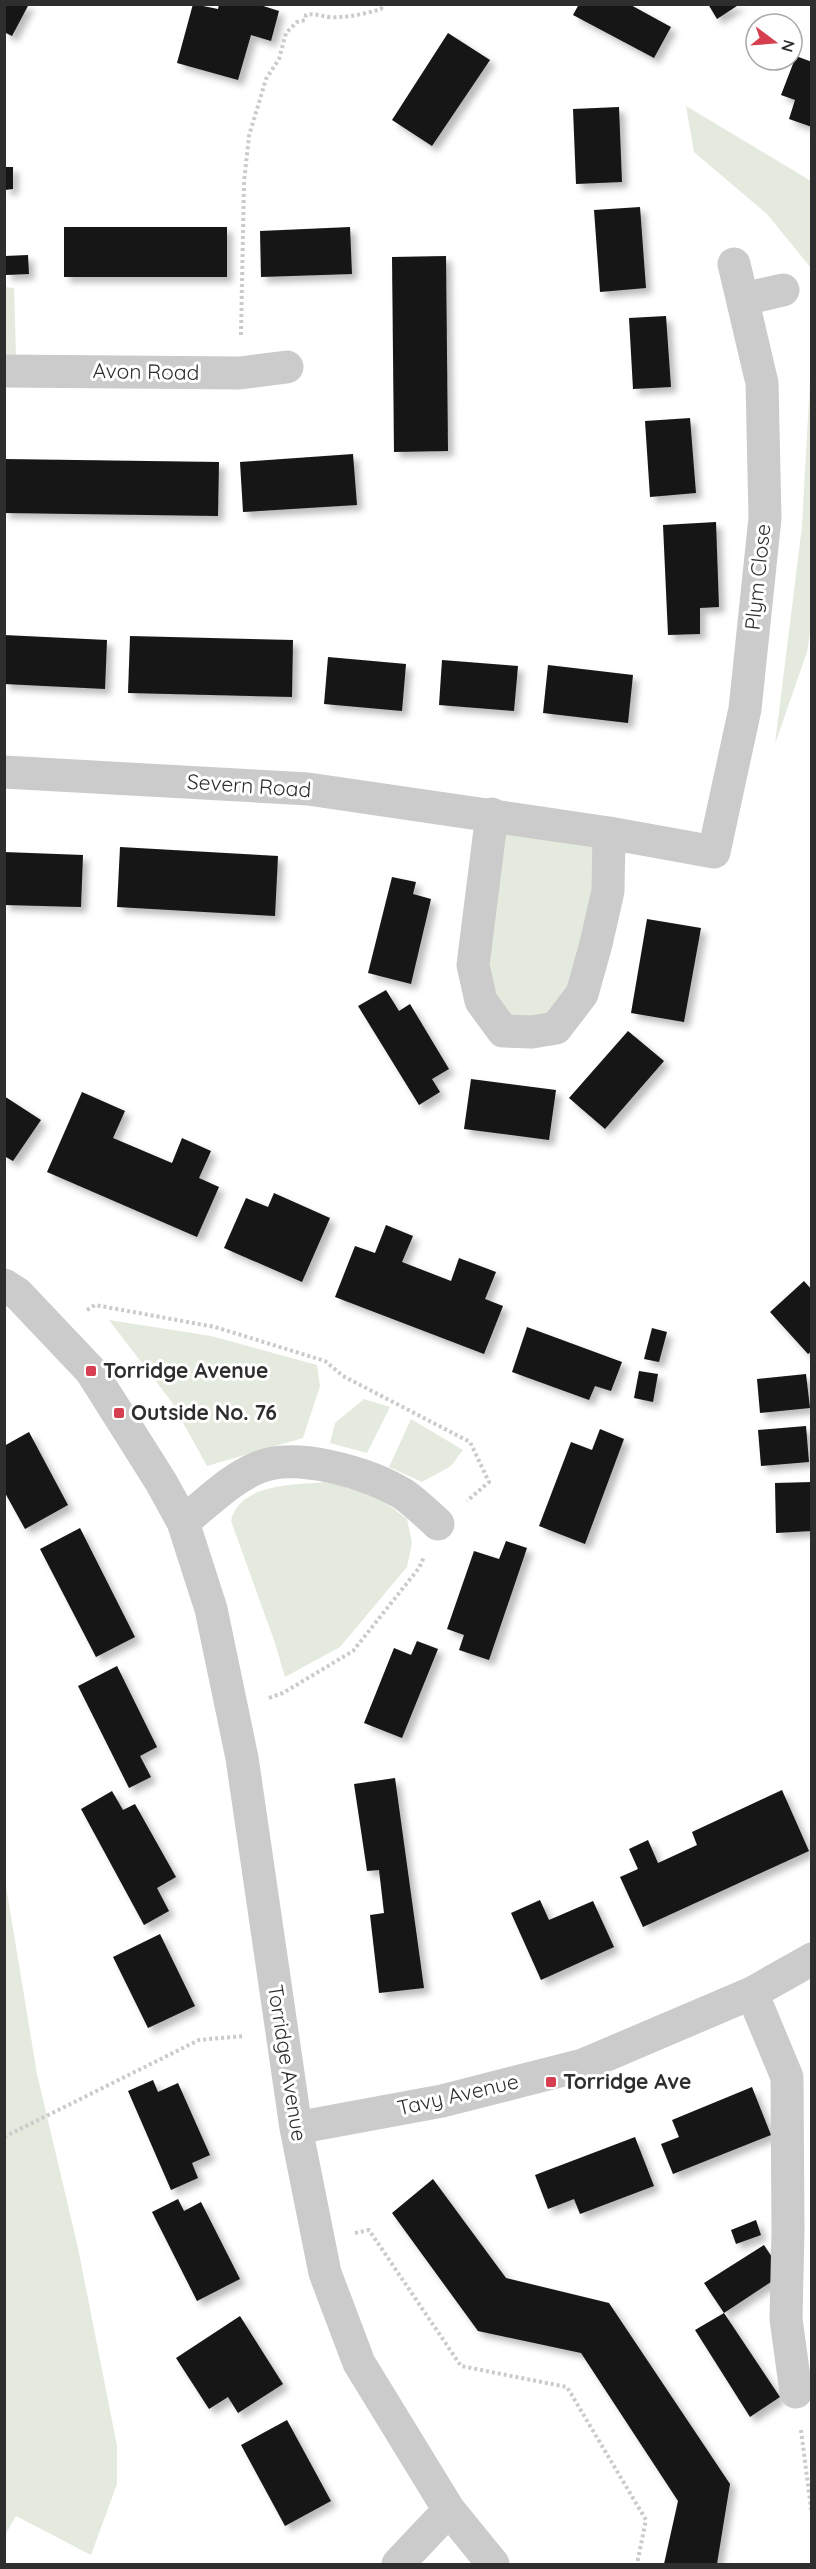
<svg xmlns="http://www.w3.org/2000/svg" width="816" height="2569" viewBox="0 0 816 2569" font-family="Quicksand,sans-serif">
	<defs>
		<filter id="shadow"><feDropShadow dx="5.5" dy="5.5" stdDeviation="3" flood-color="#0004"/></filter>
	</defs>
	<rect width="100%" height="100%" fill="#fff"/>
	<path fill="#e4eadd" d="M686,106l125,75v87l-44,-54 -73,-62z
		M4,287l10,1 2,69h-11z
		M811,362v265l-4,25 -32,92 27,-218z
		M492,814l117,19 -27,161 -50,38 -51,-31z
		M109,1320l102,16 106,29 3,21 -17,52 -96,28 -36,-65z
		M364,1399l26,8 -23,46 -37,-10 5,-20z
		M411,1419l52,31 -12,16 -29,16 -33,-15z
		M326,1482l49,13 32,24 5,24 -5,24 -67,80 -55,30 -10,-34 -44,-122c8,-38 64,-36 95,-39z
		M5,1880l32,194 41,174 39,198v38l-26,71 -75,-39 -11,19z"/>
	<path fill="#151515" filter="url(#shadow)" d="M4,4h25l-17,32 -8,-4z
		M193,4l25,5 1,-5h38l22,7 -8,30 -20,-6 -13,45 -61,-17z
		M579,4h50l42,23 -17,31 -81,-43z
		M708,4h32l-23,15z
		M448,33l42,27 -58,86 -40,-26z
		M796,56l16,6v65l-23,-8 6,-19 -14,-5z
		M619,107l3,75 -46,2 -3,-75z
		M5,167h8v22l-8,1z
		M640,207l6,81 -46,4 -6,-82z
		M64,227h163v50h-163z
		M350,227l2,47 -91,3 -1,-46z
		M28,255l1,19 -23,1 -1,-19z
		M446,256l2,195 -54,1 -2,-195z
		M666,316l5,71 -38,2 -4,-71z
		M690,418l6,75 -46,4 -5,-76z
		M353,454l4,51 -114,7 -3,-50z
		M4,459l215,3 -1,54 -214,-3z
		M716,522l3,85 -19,1v26l-32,1 -5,-110z
		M4,635l103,5 -2,49 -101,-5z
		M130,636l163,4 -1,57 -164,-4z
		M328,657l78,7 -4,47 -78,-7z
		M442,660l76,6 -4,45 -75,-6z
		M548,665l85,10 -5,48 -85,-10z
		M120,847l158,9 -3,60 -158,-9z
		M4,852l79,3 -2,52 -77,-2z
		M392,877l24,5 -3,12 18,5 -20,85 -43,-11z
		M647,919l54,9 -17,94 -53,-9z
		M386,990l13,21 11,-7 39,65 -17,10 8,13 -21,13 -61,-99z
		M628,1031l36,30 -59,68 -36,-31z
		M471,1079l85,11 -7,50 -85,-11z
		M82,1092l43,19 -12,27 59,25 10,-25 29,13 -12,27 20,9 -22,50 -150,-65z
		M4,1096l37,24 -28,41 -9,-5z
		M274,1193l56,25 -28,64 -78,-34 22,-50 22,9z
		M386,1225l27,11 -11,26 49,19 8,-23 37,14 -11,27 18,7 -19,48 -149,-57 20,-51 20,7z
		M804,1281l8,9v61l-4,3 -38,-42z
		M527,1327l95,35 -11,29 -16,-5 -6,14 -77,-28z
		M652,1328l15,4 -8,30 -15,-3z
		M639,1371l19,3 -5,28 -19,-4z
		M806,1374l4,34 -50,5 -3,-34z
		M806,1426l3,36 -48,4 -3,-36z
		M600,1429l24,10 -39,105 -46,-18 32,-84 21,8z
		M29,1432l39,73 -43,24 -21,-38v-45z
		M812,1482v49l-36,2 -1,-50z
		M80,1528l55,109 -39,20 -56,-108z
		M506,1541l21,7 -38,112 -30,-10 5,-15 -17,-6 27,-78 25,8z
		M417,1641l21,8 -36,89 -38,-15 30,-75 17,7z
		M117,1666l40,81 -17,9 11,21 -22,11 -51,-102z
		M395,1778l29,210 -45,5 -9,-78 14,-2 -5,-43 -12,1 -13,-87z
		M782,1790l27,61 -166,76 -23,-50 18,-8 -9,-20 19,-9 10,23 39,-18 -5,-13z
		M112,1791l11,19 12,-6 41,73 -19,11 12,23 -25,14 -63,-116z
		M540,1900l9,20 44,-19 21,46 -73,33 -30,-67z
		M160,1934l35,72 -47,22 -35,-71z
		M153,2080l5,12 20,-9 32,72 -18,8 6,15 -27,12 -43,-99z
		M752,2087l19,48 -98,39 -12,-30 18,-7 -7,-17z
		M635,2137l19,49 -74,28 -6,-15 -26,10 -13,-34z
		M433,2179l73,99 103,25 121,181 -13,80h-53l14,-63 -97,-148 -103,-22 -86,-118z
		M178,2199l6,12 17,-9 39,77 -43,22 -45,-89z
		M756,2220l5,15 -25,9 -5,-14z
		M764,2245l19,29 -59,39 56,84 -30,20 -55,-87 29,-17 -20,-30z
		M240,2316l43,68 -45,29 -10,-16 -19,12 -33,-51z
		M287,2420l44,81 -46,25 -44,-81z"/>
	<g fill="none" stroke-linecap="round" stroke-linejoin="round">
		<path stroke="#cbcbcb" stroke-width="4" stroke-dasharray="3 3" stroke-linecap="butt" d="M241,335l3,-153 5,-46 17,-57 13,-20 7,-26 11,-11 8,-2 1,-5c9,-2 14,1 23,2 19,1 35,-3 52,-8l2,-5
			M87,1310l8,-5 120,22 110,34 18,15 127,66 19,40 -22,19
			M269,1698l14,-5 70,-42 66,-83 5,-11
			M4,2137l195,-97 46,-4
			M355,2233l14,-3 92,136 106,21 79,133 -9,44
			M801,2430l11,86"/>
		<path stroke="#cbcbcb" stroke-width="33" d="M743,299l40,-9
			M4,371l236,2 47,-6
			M4,772l304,17 301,44 105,19 31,-143 20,-191 -3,-135 -28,-119
			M492,814l-19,151 8,36 22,30 29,1 24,-4 26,-34 14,-50 12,-53 1,-58
			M4,1285l14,9 73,77 70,111 22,40 28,87 31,149 54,370 29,145 34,90 90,147 44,54
			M183,1522c23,-18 47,-43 74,-54 38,-17 112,5 146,26 12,8 24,20 35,30
			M752,1993l35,84 1,154 -2,88 10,73
			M296,2128l146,-27 141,-36 169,-72 60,-34
			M398,2564l51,-54"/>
	</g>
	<g fill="#d63f50" stroke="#fff" stroke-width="2">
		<rect x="85" y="1365" width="12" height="12" rx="3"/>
		<rect x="113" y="1407" width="12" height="12" rx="3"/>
		<rect x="545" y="2076" width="12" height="12" rx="3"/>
	</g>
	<g text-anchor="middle" stroke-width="6" stroke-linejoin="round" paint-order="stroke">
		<g font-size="21" fill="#2e2e2e" stroke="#fff">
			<text transform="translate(146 372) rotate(1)" y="7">Avon Road</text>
			<text transform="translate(758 577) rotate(-84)" y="7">Plym Close</text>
			<text transform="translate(249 786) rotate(4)" y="7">Severn Road</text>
			<text transform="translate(287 2063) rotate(81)" y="7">Torridge Avenue</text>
			<text transform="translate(458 2095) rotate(-13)" y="7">Tavy Avenue</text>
		</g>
		<g font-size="21" font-weight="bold" fill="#2e2e2e" stroke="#fff" text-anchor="start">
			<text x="103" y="1378">Torridge Avenue</text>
			<text x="131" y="1420">Outside No. 76</text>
			<text x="563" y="2089">Torridge Ave</text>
		</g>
	</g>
	<rect width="816" height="2569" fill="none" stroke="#2e2e2e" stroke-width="12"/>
	<g transform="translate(774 42) rotate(106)"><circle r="28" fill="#ffffff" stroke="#ababab" stroke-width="1.5"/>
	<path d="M0-4.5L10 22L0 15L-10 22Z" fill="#d63f50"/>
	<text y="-9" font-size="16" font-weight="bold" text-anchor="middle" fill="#2e2e2e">N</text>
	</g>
</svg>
